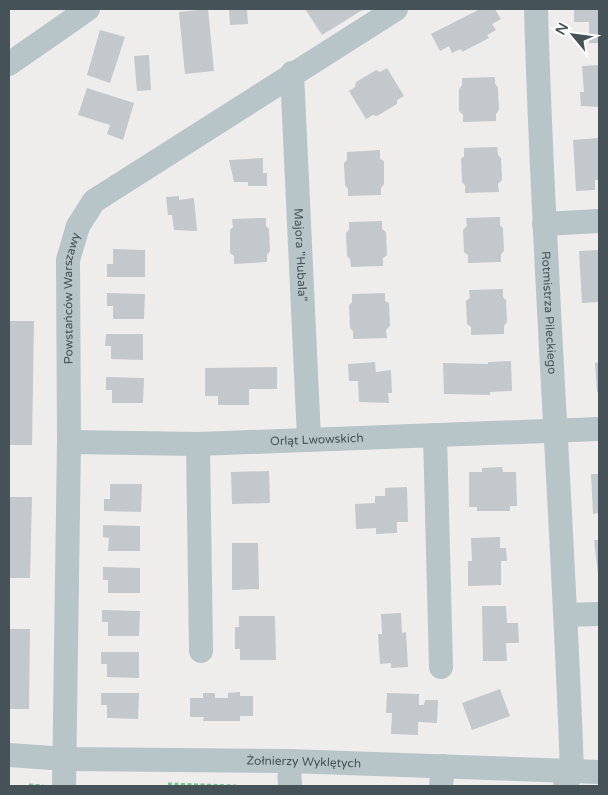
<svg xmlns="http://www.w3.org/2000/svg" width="608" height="795" viewBox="0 0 608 795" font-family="'Varela Round',sans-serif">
	<rect width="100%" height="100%" fill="#efecec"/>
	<path fill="#c3c8cc" d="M208,9l6,62 -29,3 -6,-62z
		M229,9h18l1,15 -18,1z
		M305,9h59l-42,26z
		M480,9h15l6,10 -9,5 4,6 -9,5 2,3 -27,14 -1,-3 -9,4 -3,-7 -9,5 -9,-17z
		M574,9h25v34h-10v-21h-15z
		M100,30l25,7 -15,46 -23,-8z
		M149,55l2,35 -14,1 -3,-35z
		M599,65v42l-18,-1 -1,-14h4l-2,-26z
		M387,68l17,28 -7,4v4l-20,12 -4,-1 -7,4 -17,-28 6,-4 1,-5 20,-12 4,2z
		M495,77v7l3,3 1,23 -3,4v7l-33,1v-7l-4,-4v-22l3,-4v-7z
		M87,88l47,15 -11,37 -16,-6 3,-9 -32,-10z
		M598,138l1,42h-4v10l-19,1 -3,-51z
		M497,147l1,8 3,3 1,22 -4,4 1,8 -34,1v-8l-3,-3 -1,-23 3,-3v-8z
		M380,150v9l4,2v23l-3,4v7l-33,1v-7l-3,-4 -1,-22 3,-3v-8z
		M263,158v15h4v13h-19v-4h-14l-5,-22z
		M179,196v4l15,-2 3,33 -23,-1 -2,-15h-4l-2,-18z
		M500,217v8l3,3 1,23 -3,3v8l-33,1v-8l-4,-3 -1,-22 4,-4 -1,-8z
		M266,218v8l3,3 1,22 -3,4v7l-33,2v-8l-4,-3v-23l3,-3 -1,-8z
		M382,221v8l4,3 1,23 -4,3v8l-32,1 -1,-8 -3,-3 -1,-23 3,-3v-8z
		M113,249l32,1v27h-38v-13h6z
		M599,250v52l-17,1 -3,-52z
		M503,289v8l3,3 1,22 -3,4v8l-33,1v-8l-4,-3 -1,-23 4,-3 -1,-8z
		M107,293l38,1 -1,25h-31v-13h-6z
		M385,293v8l4,2 1,23 -4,4 1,8 -34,1v-8l-3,-3 -1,-23 3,-3v-8z
		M9,321h25l-2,124h-23z
		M106,334h37v26l-32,-1v-13h-6z
		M511,361l1,30 -22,1v3l-46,-1 -1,-31 45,1v-2z
		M375,362l1,10 15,-2 1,23h-4l1,10 -30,-1 -1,-21h-9l-1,-17z
		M599,362v30h-2l-2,-29z
		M277,367v22h-28v16h-31v-9h-13v-28z
		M106,377l38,1 -1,25h-31v-13h-6z
		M502,467l1,5h13l1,34h-7v5h-33v-4h-8v-35h13v-4z
		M269,471l1,32 -38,1 -1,-32z
		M591,474h8v39l-6,1z
		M110,484h32l-1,28 -37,-1v-12h6z
		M407,487l1,35h-11v11l-21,1v-6l-20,1 -1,-25 20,-1v-7h10v-8z
		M9,497h23l-2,81h-21z
		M103,525l37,1v25h-32l1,-13 -6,-1z
		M500,537v11h6l1,13h-6v24l-33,1v-25h4l-1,-23z
		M594,540h5v34h-1z
		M232,543h26l1,46 -27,1z
		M103,567l37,1v25h-32v-13h-5z
		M482,606h24l1,17h11l1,20h-13l1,18h-24z
		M102,610l38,1 -1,25h-31v-14h-6z
		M401,613l1,20 4,-1 2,35 -17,1v-5l-11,1 -2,-30h4l-1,-20z
		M239,616h36l1,44h-36v-11h-5v-22h4z
		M9,629h21l-1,80h-20z
		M101,652h38v26l-32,-1v-13h-6z
		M500,689l10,27 -38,14 -10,-27z
		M240,692v4h13v20h-13v5h-37l1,-4h-14v-19h13v-5h12v5h13v-5z
		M101,693h38l-1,26 -31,-1v-13h-6z
		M387,693l32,1v11h5l1,-5h13l-1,23 -19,-1v13l-27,-1 1,-21h-6z"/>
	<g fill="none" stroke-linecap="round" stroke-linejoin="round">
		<path stroke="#74c88c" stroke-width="3" stroke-dasharray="4 2.5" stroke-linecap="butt" d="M168,784l68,2
			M29,785l14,1"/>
		<g stroke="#b7c4c8" stroke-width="24">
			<path id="s1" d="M536,9c7,254 27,508 36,763l-7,14"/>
			<path d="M9,64l79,-55"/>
			<path id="s2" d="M292,73l17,365"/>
			<path d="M544,224l55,-3"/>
			<path d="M435,435l6,232"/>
			<path id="s3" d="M69,442l129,2 401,-15"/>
			<path d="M198,444l3,207"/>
			<path d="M566,615l33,-1"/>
			<path id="s4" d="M9,755l57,4 223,2 310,11"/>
			<path d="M289,761l1,25"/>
			<path id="s5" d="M64,786l5,-344 -1,-182 10,-34 16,-25 302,-192"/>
			<path d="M441,786l2,-20"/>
		</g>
	</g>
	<g text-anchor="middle" stroke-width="4.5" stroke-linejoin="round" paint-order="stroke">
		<g font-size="12" fill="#455358" stroke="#fff">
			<text dy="4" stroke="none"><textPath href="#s2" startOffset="182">Majora "Hubala"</textPath></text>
			<text dy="4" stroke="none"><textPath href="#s5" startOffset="488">Powstańców Warszawy</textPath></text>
			<text dy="4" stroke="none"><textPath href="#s1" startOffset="304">Rotmistrza Pileckiego</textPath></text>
			<text dy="4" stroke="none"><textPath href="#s3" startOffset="248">Orląt Lwowskich</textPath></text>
			<text dy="4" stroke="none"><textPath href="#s4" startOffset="295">Żołnierzy Wyklętych</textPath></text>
		</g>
	</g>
	<rect width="608" height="795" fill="none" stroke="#455358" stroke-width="20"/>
	<g transform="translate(573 35) rotate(299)" stroke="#ffffff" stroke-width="4" paint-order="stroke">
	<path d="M0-4L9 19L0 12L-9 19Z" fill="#455358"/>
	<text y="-8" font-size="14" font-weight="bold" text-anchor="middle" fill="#455358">N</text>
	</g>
</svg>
